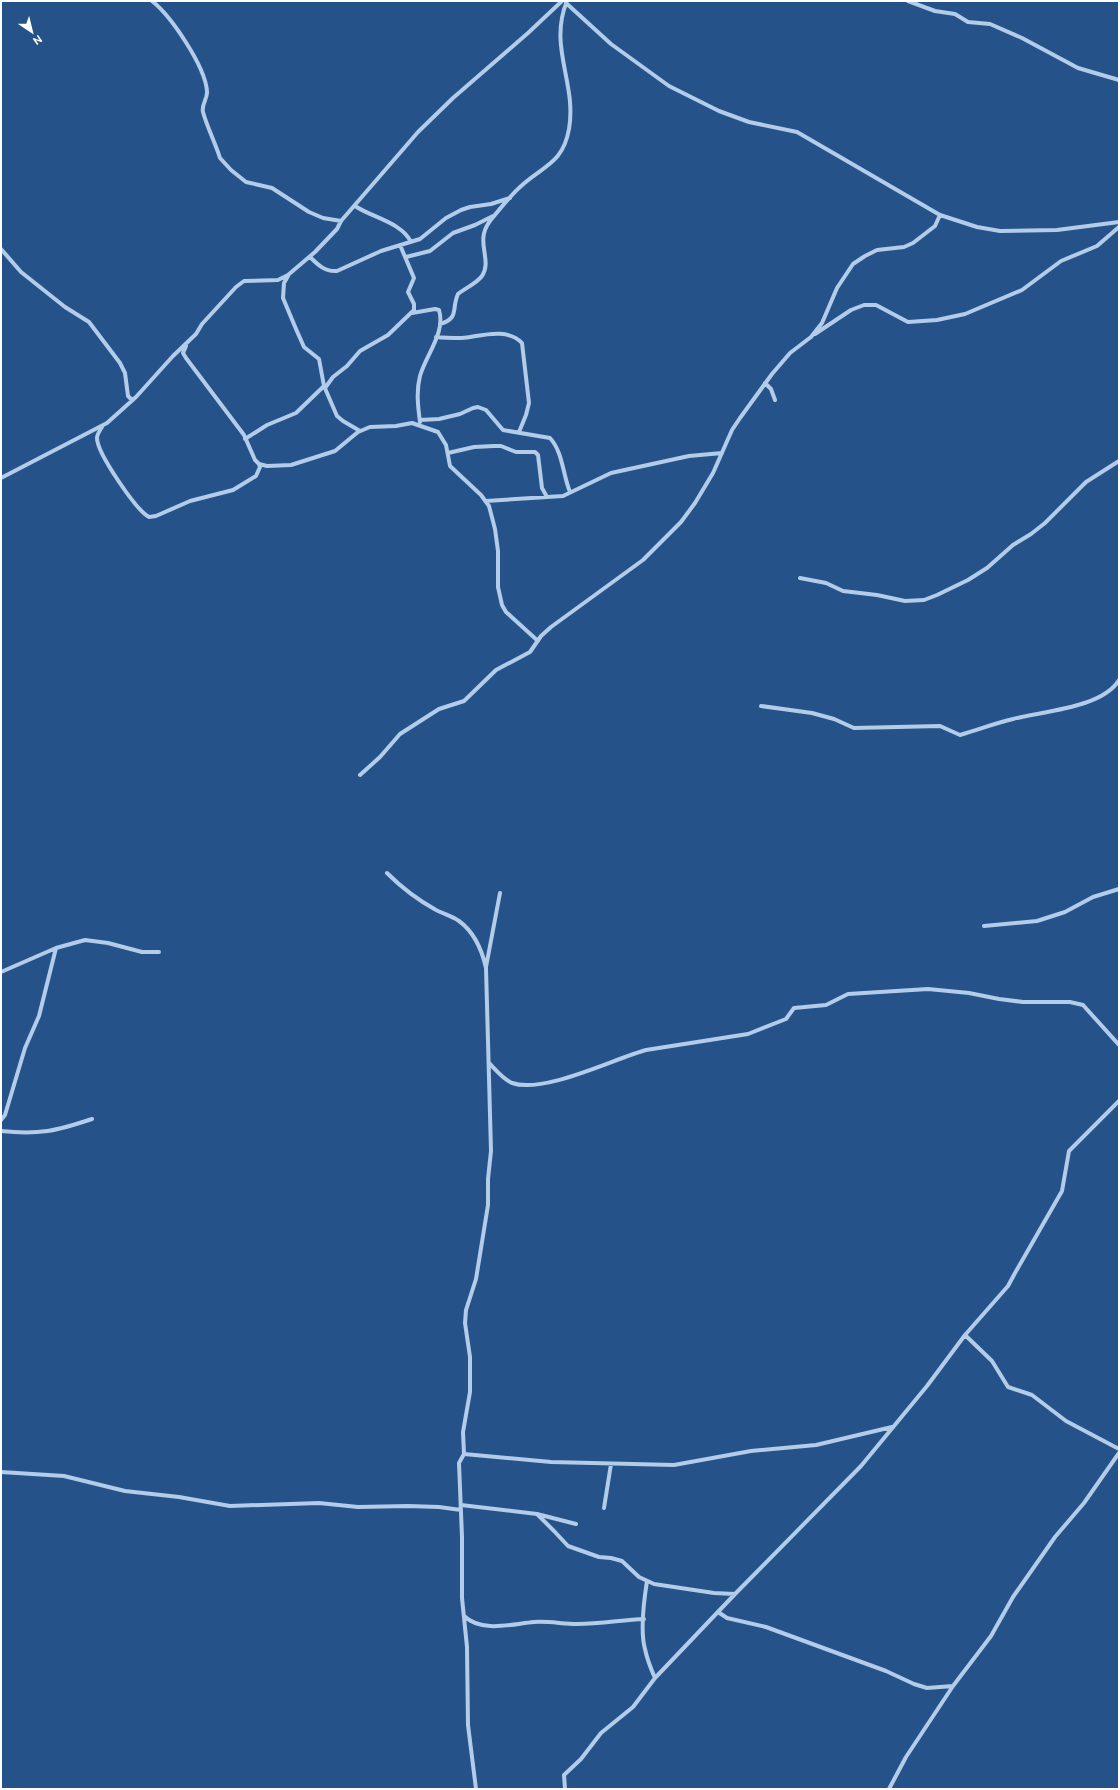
<svg xmlns="http://www.w3.org/2000/svg" width="1120" height="1790" viewBox="0 0 1120 1790" font-family="Ubuntu,sans-serif">
	<rect width="100%" height="100%" fill="#255389"/>
	<g fill="none" stroke-linecap="round" stroke-linejoin="round">
		<path stroke="#b2ccea" stroke-width="4" d="M152,1c19,15 53,65 55,90 1,7 -6,14 -4,21 4,15 12,30 17,46l11,12 15,12 26,6 37,24 14,6 18,3
			M567,1l-1,2 45,41 58,42 50,25 30,11 48,10 143,83 37,12 23,4 57,-1 62,-8
			M908,1l27,10 20,3 13,8 22,2 32,14 56,30 41,12
			M355,206c18,12 46,16 56,36
			M1,249l20,23 44,35 24,15 31,41 5,10 3,23 4,4
			M310,257c8,8 15,15 27,14l44,-20 39,-12 26,-21 15,-8 9,-3 21,-3 19,-6
			M406,257l24,-6 23,-18 22,-8 18,-9
			M288,276l-4,7 -1,15 13,31 8,18 15,12 5,27 13,30 6,5 17,10
			M412,313l23,-4 4,1c7,22 -13,45 -19,66 -4,15 -2,31 0,46
			M440,324c20,-6 11,-15 18,-30 7,-6 18,-10 24,-18 11,-17 -8,-34 8,-55 9,-11 19,-24 30,-34 22,-21 43,-23 49,-58 8,-46 -21,-82 -2,-128
			M815,334l36,-24 13,-5h12l32,17 29,-2 28,-6 57,-24 39,-29 36,-15 22,-19
			M436,337c9,1 17,1 26,1 19,-2 45,-11 60,5l7,60 -3,12 -7,17
			M186,346l-3,7 3,5 58,77 11,25 4,4 8,2 24,-1 44,-14 23,-19 12,-5 26,-1 16,-3 26,9 8,13 4,21 31,29 8,11 6,23 3,22v36l4,18 4,7 32,29
			M765,383l6,6 4,11
			M325,388l8,-11 14,-11 13,-15 28,-16 26,-25v-6l-6,-12 6,-14 -14,-33
			M420,420l19,-1 21,-5 13,-6 5,-1 8,3 17,20 47,8c13,14 13,38 20,54
			M102,427c-2,3 -5,8 -5,11 0,15 39,72 52,79l7,-1 34,-15 43,-11 23,-14 4,-9 -1,-3
			M245,439l22,-14 29,-12 28,-27
			M448,453l26,-6 20,-1h7l15,6h19l3,3 4,33 5,9
			M1,478l106,-55 29,-26 37,-41 23,-22 6,-10 34,-37 8,-6 34,-1 10,-5 27,-23 22,-23 4,-8 77,-89 35,-34 75,-65 34,-32
			M486,501l77,-5 48,-23 78,-17 33,-3
			M800,578l26,5 17,8 34,4 28,6 19,-1 13,-5 31,-15 19,-12 26,-23 18,-11 14,-11 41,-41 33,-21
			M761,706l51,7 22,6 20,9 86,-2 20,9c18,-5 35,-12 53,-16 30,-8 89,-11 106,-39
			M360,775l20,-18 20,-23 39,-25 25,-8 32,-31 34,-18 11,-16 10,-9 92,-67 38,-38 14,-19 18,-30 19,-43 8,-12 32,-44 18,-21 21,-16 11,-14 15,-35 16,-24 12,-8 12,-6 27,-3 9,-4 22,-17 5,-11
			M387,873c15,15 31,27 49,37 8,4 16,6 23,11 15,11 23,29 27,47l5,183 -3,28v26l-12,74 -10,31 -1,13 5,34v35l-7,40 1,22 -5,9 3,74v61l5,49 1,78 8,64
			M984,926l53,-5 28,-9 28,-15 26,-8
			M486,967l14,-74
			M1,972l55,-24 29,-8 23,3 34,9h17
			M489,1063c7,7 14,16 23,20 32,11 101,-24 134,-33l102,-16 38,-15 8,-11 32,-3 22,-11 80,-5 41,4 30,6 24,3h47l13,3 36,40
			M1,1120l4,-5 20,-67 14,-32 17,-68
			M1,1131c38,4 55,0 91,-12
			M965,1335l27,26 16,26 24,8 34,26 53,28
			M464,1454l87,8 123,3 77,-14 65,-6 76,-18
			M1,1472l63,4 61,15 54,6 51,9 89,-3 39,4 50,-1 31,1 22,3
			M461,1505l76,9 39,10
			M604,1508l7,-44
			M537,1514l17,17 14,15 31,11 12,1 11,3 17,16 15,7 60,9 21,1
			M647,1581c-3,19 -7,50 -2,68 2,10 6,20 10,29
			M718,1612l9,6 39,9 120,44 28,13 13,4 26,-2
			M464,1616c18,17 48,8 70,6 15,-1 29,2 43,2 23,0 45,-4 67,-5
			M565,1789l-1,-14 17,-16 20,-26 32,-26 22,-29 80,-84 126,-128 66,-80 38,-51 43,-49 7,-13 47,-82 7,-40 50,-50
			M889,1789l17,-32 47,-71 38,-50 22,-39 42,-60 29,-34 35,-50"/>
	</g>
	<rect width="1120" height="1790" fill="none" stroke="#ffffff" stroke-width="4"/>
	<g transform="translate(32 32) rotate(145)" stroke="#255389" stroke-width="3" paint-order="stroke">
	<path d="M0-3L7 15L0 10L-7 15Z" fill="#ffffff"/>
	<text y="-6" font-size="11" font-weight="bold" text-anchor="middle" fill="#ffffff">N</text>
	</g>
</svg>
